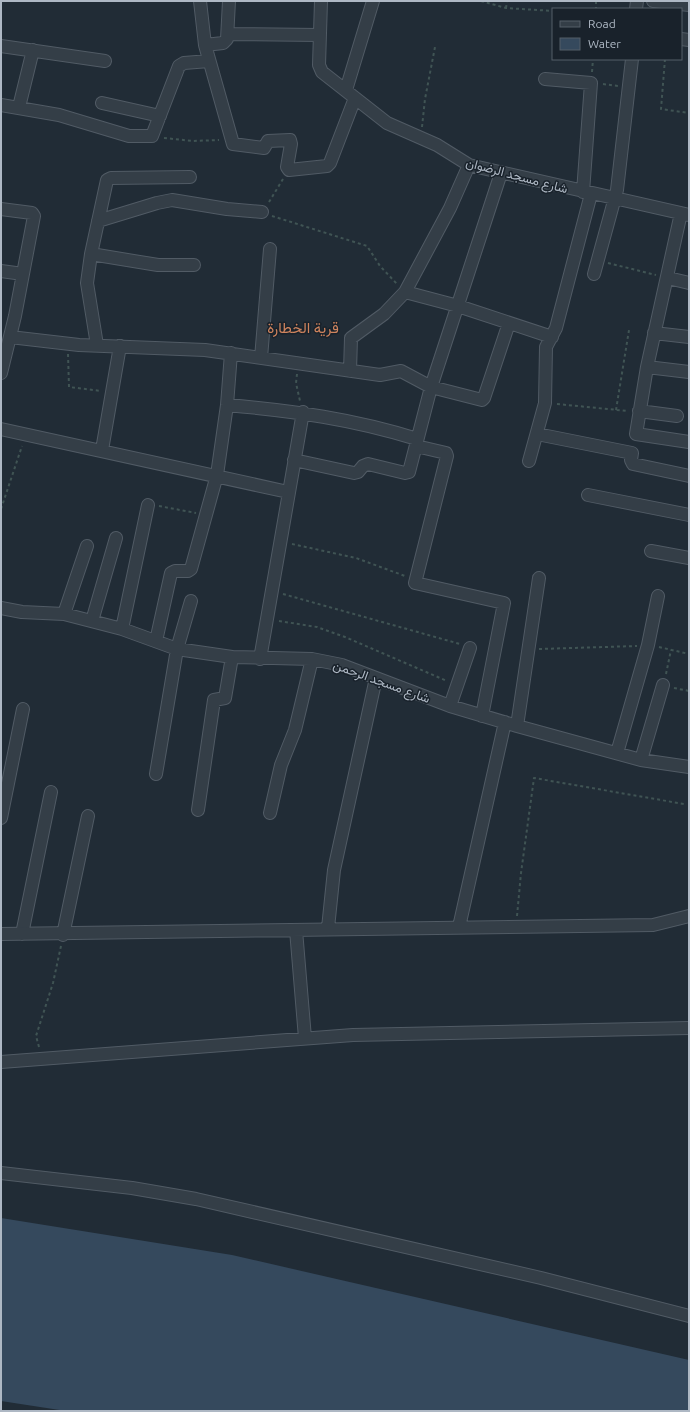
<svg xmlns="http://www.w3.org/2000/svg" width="690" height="1412" viewBox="0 0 690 1412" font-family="Ubuntu,Vazirmatn,sans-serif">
	<rect width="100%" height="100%" fill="#212c36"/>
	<path fill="#35495d" d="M1,1218l231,37 457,105v51h-623l-65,-10z"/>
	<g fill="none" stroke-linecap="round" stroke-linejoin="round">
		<g stroke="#515b65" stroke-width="14">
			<path id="minor" d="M200,1l5,44 28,99 31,4 4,-7 22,-1 1,4 -4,23 2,3 38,-4 3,-3 25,-65
				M321,1l-2,64 3,7 65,51 50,22 32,20 220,50
				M653,1l36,4
				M636,9l1,-8
				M228,34l91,1
				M681,39l8,1
				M205,45l18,-2 4,-4 2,-38
				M1,46l104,15
				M545,79l46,4 -8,109
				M346,90l27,-89
				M102,103l58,13
				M1,105l58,10 70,21h23l27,-70 5,-3 25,-2
				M19,107l14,-57
				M1,209l31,4 2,3 -19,100 -14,57
				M681,213l-34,154 42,5
				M98,221l59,-18 15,-3 55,9 35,3
				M91,254l67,11h36
				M1,271l22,3
				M594,274l23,-84 15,-131
				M668,278l21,5
				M405,292l53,14 94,31
				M654,333l35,4
				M10,337l69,8 126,5 175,25 21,-4 30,16 51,13 2,-2 25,-75
				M97,345l-10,-62 4,-29 16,-74 4,-2 79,-1
				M261,358l9,-109
				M647,367l-11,67 53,8
				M350,371l1,-33 33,-24 21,-22 45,-84 19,-43
				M227,405c67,6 126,14 190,34
				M639,411l38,5
				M1,429l287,63
				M537,434l95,19 -1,7 2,4 56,12
				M416,446l30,7 1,3 -32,127 89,20 -22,113
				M102,450l18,-104
				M294,460l60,13 4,-1 5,-6 5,-2 37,9 4,-1 22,-85 70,-214
				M529,461l16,-58 1,-56 10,-19 35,-134
				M588,495l101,20
				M651,551l38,7
				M1,608l21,4 42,2 58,15 55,20 55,8 80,2 30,6 108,41 67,20 124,34 48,7
				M64,614l23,-68
				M92,621l24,-83
				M122,629l26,-124
				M156,641l15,-68 4,-2h13l3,-2 26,-94 10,-70 4,-52
				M260,659l43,-247
				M450,706l20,-58
				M517,726l22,-148
				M617,753l31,-108 10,-49
				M641,760l22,-75
				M156,774l21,-125 14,-48
				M198,810l16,-110 11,-2 7,-41
				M270,813l11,-48 14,-35 17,-71
				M1,818l22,-109
				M459,927l46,-205
				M328,928l6,-58 42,-192
				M296,930l9,108
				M1,934l652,-9 36,-9
				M22,934l29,-142
				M63,935l25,-119
				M1,1062l352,-27 336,-7
				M1,1173l131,15 64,11 345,79 148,38"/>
		</g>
		<path stroke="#405454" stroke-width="2" stroke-dasharray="3 3" stroke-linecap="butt" d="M481,1l25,7 47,3
			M596,1v8
			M506,8l1,-7
			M665,59l-4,50 28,4
			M689,71v10
			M592,72l1,-13
			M603,84l15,2
			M422,127l3,-28 10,-52
			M164,138l29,3 26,-1
			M269,202l14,-23
			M272,216l95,30 13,20 17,18
			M608,263l48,12
			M68,354l1,33 32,4
			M297,374l-1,9 4,18
			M557,404l71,7
			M616,410l13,-80
			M159,506l37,7
			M1,509l21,-63
			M292,544l64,14 49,18
			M283,594l177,50
			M279,621l38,6 28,10 102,44
			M659,647l30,7
			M539,649l98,-3
			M666,674l5,-24
			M674,688l15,3
			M517,916l4,-43 13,-95 150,26
			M39,1047l-3,-11 17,-53 8,-37"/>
		<use href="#minor" stroke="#343e47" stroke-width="12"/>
	</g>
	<g text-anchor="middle" stroke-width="3" stroke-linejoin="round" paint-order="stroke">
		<g font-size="13" fill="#aeb8c4" stroke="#19222b">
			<text transform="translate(517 175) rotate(15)" y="5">شارع مسجد الرضوان</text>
			<text transform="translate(382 681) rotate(20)" y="5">شارع مسجد الرحمن</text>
		</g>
		<g font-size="15" fill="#cf845e" stroke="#19222b">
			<text x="303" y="333">قرية الخطارة</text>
		</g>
	</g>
	<rect width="690" height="1412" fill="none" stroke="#aeb8c4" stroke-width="4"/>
	<rect x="552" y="8" width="130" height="52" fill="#19222b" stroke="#555e68"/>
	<rect x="560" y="21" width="20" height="6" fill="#343e47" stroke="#555e68"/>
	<text x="588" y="28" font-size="12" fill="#aeb8c4">Road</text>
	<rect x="560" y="38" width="20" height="12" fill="#35495d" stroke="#555e68"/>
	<text x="588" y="48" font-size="12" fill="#aeb8c4">Water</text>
</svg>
